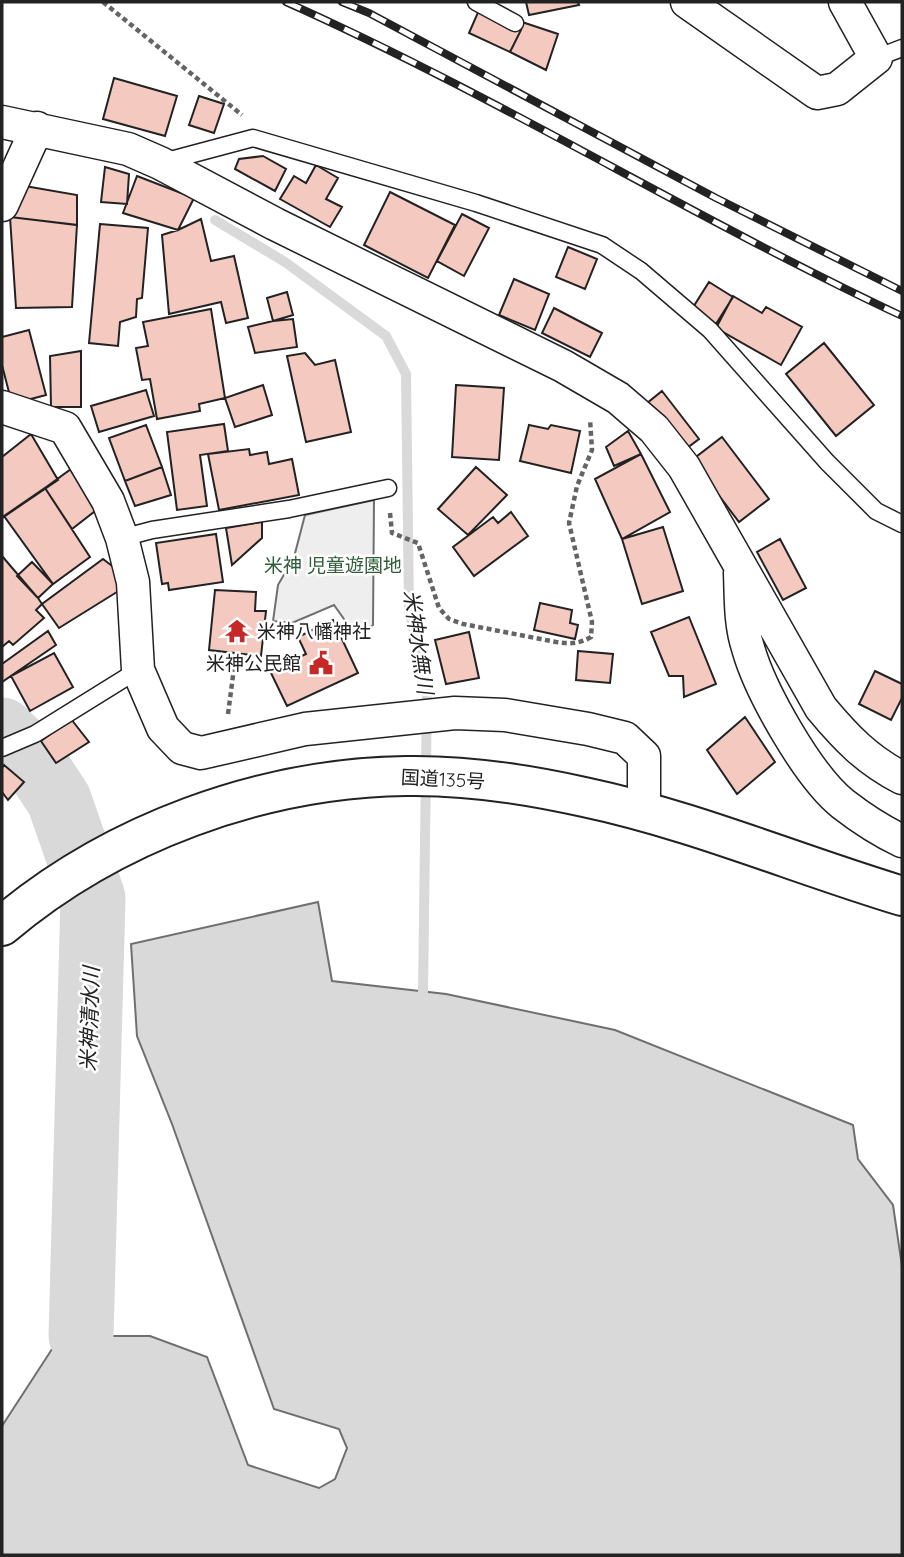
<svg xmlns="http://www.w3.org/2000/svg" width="904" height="1557" viewBox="0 0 904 1557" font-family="Quicksand,'Noto Sans JP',sans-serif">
	<rect width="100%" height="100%" fill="#fff"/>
	<path fill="#eee" stroke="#6f6f6f" stroke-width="2" d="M374,500l-1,125 -17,11 -22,-31 -42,18 -19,-2 5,-36 16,-28 11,-42z"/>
	<path fill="#d9d9d9" stroke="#6f6f6f" stroke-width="2" d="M318,902l14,79 114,13 169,36 238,95 5,34 35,46 9,61v289h-900v-129l52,-80 27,-10h69l57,21 41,108 71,23 16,-9 12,-31 -8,-19 -65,-20 -102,-285 -35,-88 -6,-92z"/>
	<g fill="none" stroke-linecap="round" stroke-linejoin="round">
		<path stroke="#d9d9d9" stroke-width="10" d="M215,220l70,42 101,74 20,38 3,236 18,80 -4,302"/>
		<path stroke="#d9d9d9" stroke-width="65" d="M2,730l29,28 28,42 34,98 -12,438"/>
	</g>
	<path fill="#f3c9c0" stroke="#222" stroke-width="2" d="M526,2h52l1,3 -50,10z
		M479,10l42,20 -11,22 -41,-19z
		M522,22l36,12 -12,36 -36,-18 11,-22z
		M114,78l63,18 -12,40 -62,-17z
		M199,96l25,8 -10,29 -25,-8z
		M263,156l23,13 -11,22 -40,-22 4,-10z
		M316,165l22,13 -12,21 16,8 -12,20 -50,-28 14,-23 12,7z
		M105,167l24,7 -2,30 -26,-2z
		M137,176l57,22 -16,32 -55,-17z
		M19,185l58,10v30l-67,-8z
		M390,192l65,33 -27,53 -64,-33z
		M462,214l27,14 -25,48 -27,-15z
		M10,217l67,8 -5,82 -56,1z
		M201,219l10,42 23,-5 14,62 -22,5 -5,-21 -52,12 -7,-79 16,-5z
		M100,224l48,4 -6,70 -5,1 -1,18 -16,5 -2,24 -29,-3z
		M568,247l29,12 -12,30 -29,-12z
		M514,279l35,15 -14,36 -36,-15z
		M709,282l24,15 -17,27 -24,-15z
		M287,292l6,23 -20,6 -6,-23z
		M733,296l29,17 4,-6 36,20 -21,38 -65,-37z
		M554,308l48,25 -12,24 -48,-24z
		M211,309l14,89 -26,6 1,7 -43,8 -7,-40 -8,1 -6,-32 12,-2 -5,-24z
		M293,319l4,28 -42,6 -7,-26 25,-6z
		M29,330l17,65 -34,9 -10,-39v-28z
		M824,343l50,62 -38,31 -50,-62z
		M81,351v56h-30l-1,-51z
		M305,353l10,12 20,-5 16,72 -45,10 -19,-86z
		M263,385l9,30 -37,12 -10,-29z
		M456,385l48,3 -5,72 -47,-3z
		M146,390l8,26 -55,16 -8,-26z
		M662,391l37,48 -16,12 -37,-47z
		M224,424l4,27 -28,4 7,51 -30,4 -10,-78z
		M146,425l16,42 -37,14 -16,-43z
		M529,425l19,4 3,-4 29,6 -9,42 -51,-12z
		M628,431l13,23 -27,12 -8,-19z
		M31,434l27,46 -56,38v-61z
		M722,437l47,62 -30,23 -47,-62z
		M249,449l1,6 17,-3 2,12 23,-5 7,36 -80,15 -11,-56z
		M641,454l29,58 -48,27 -27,-60z
		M82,461l26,40 -36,28 -27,-41z
		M162,467l9,28 -36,11 -10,-25z
		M476,467l31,28 -39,40 -30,-26z
		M45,488l45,69 -37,27 -49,-68z
		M511,512l17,24 -54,40 -21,-29 40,-30 5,6z
		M262,522v16l-30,27 -6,-37z
		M663,527l20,64 -41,13 -20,-65z
		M216,534l7,48 -54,8 -1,-7 -6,1 -6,-41z
		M780,539l26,49 -23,12 -26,-48z
		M2,556l36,42 4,6 -6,6 8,8 -31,27 -4,-4 -7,6z
		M103,559l30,23 -74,46 -17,-24z
		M32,562l21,22 -15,14 -21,-22z
		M215,590l41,2 -1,19h11l-5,45 -52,-6z
		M540,603l32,7 -2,13 8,2 -3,14 -41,-9z
		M689,617l27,67 -32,13 -1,-21h-14l-18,-44z
		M333,620l25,53 -71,33 -17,-35 36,-17 -8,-17z
		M48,631l8,14 -54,37v-18z
		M469,632l10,46 -33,6 -11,-44z
		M578,651l35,3 -3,29 -34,-3z
		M54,653l19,34 -43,24 -19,-35z
		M875,671l27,13v14l-11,22 -32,-16z
		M745,717l30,45 -38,32 -30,-44z
		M71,719l18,23 -33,21 -15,-22z
		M4,765l20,17 -16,18 -6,-8v-24z"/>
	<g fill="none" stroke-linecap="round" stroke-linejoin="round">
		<g stroke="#222" stroke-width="19">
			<path id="service" d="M476,2l39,21
				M876,58l26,-10
				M163,162l90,-24 223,65 126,42 39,26 69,59 117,132 49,49 26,13
				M122,538l30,-8 137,-21 99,-21
				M2,748l33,-14 103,-64"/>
		</g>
		<g stroke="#222" stroke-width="35">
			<path id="minor" d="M687,2l130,91 20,-4 39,-31 -31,-56
				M2,122l126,27 32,14 115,61 288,142 55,32 36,31 30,38 137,241c25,30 46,52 81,70
				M2,205l35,-77
				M2,407l63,21 43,73 14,37 11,44 5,88 25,58 19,20 19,5 104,-24 150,-16 50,2 83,14 37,9 19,18v56
				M740,573c1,25 0,51 8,75 12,43 60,128 95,156 18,14 38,27 59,37"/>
		</g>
		<g stroke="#222" stroke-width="42">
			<path id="trunk" d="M2,926c110,-93 259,-148 404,-150 59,-1 120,8 178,21 109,23 212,67 318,99"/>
		</g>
		<path stroke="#646464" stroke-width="4.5" stroke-dasharray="5 3.5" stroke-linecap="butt" d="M103,2l139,113
			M390,513l2,20 26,10 21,65 10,11 14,5 93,18c13,2 23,2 35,-5l1,-15 -23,-99 8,-37 15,-36 -2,-31
			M228,714l8,-61"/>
		<use href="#service" stroke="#fff" stroke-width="16"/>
		<use href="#minor" stroke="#fff" stroke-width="32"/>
		<use href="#trunk" stroke="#fff" stroke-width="38"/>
		<g stroke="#222" stroke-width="8">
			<path id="rail" d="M286,2c211,94 407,216 616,314
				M342,2l27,11 347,185 186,93"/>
		</g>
		<use href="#rail" stroke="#fff" stroke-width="5" stroke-dasharray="16" stroke-linecap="butt"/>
	</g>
	<defs>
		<g id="temple-bare" transform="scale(1.89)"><path d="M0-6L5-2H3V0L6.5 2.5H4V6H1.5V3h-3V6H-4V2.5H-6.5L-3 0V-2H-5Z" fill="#c62828" stroke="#fff" stroke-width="2.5" paint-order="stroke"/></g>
		<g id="civic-bare" transform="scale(1.89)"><path d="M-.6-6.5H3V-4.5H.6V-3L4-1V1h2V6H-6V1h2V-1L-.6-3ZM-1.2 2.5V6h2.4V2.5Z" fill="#c62828" stroke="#fff" stroke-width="2.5" paint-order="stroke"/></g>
	</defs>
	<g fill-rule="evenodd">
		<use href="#temple-bare" x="237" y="631"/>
		<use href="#civic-bare" x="321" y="663"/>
	</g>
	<g text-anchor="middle" stroke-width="5" stroke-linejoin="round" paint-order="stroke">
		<g font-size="19" fill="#2f5e38" stroke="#fff">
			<text x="333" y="572">米神 児童遊園地</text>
		</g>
		<g font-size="19" fill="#222" stroke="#fff" text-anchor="start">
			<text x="257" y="638">米神八幡神社</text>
			<text x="301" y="670" text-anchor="end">米神公民館</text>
		</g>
		<g font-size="19" fill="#222" stroke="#fff">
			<text transform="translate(443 779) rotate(3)" y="7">国道135号</text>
		</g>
		<g font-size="21" font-style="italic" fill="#222" stroke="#fff">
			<text transform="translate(418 642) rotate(82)" y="7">米神水無川</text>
			<text transform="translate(90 1019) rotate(-88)" y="7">米神清水川</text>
		</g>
	</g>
	<rect width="904" height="1557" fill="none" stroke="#222222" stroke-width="7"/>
</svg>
